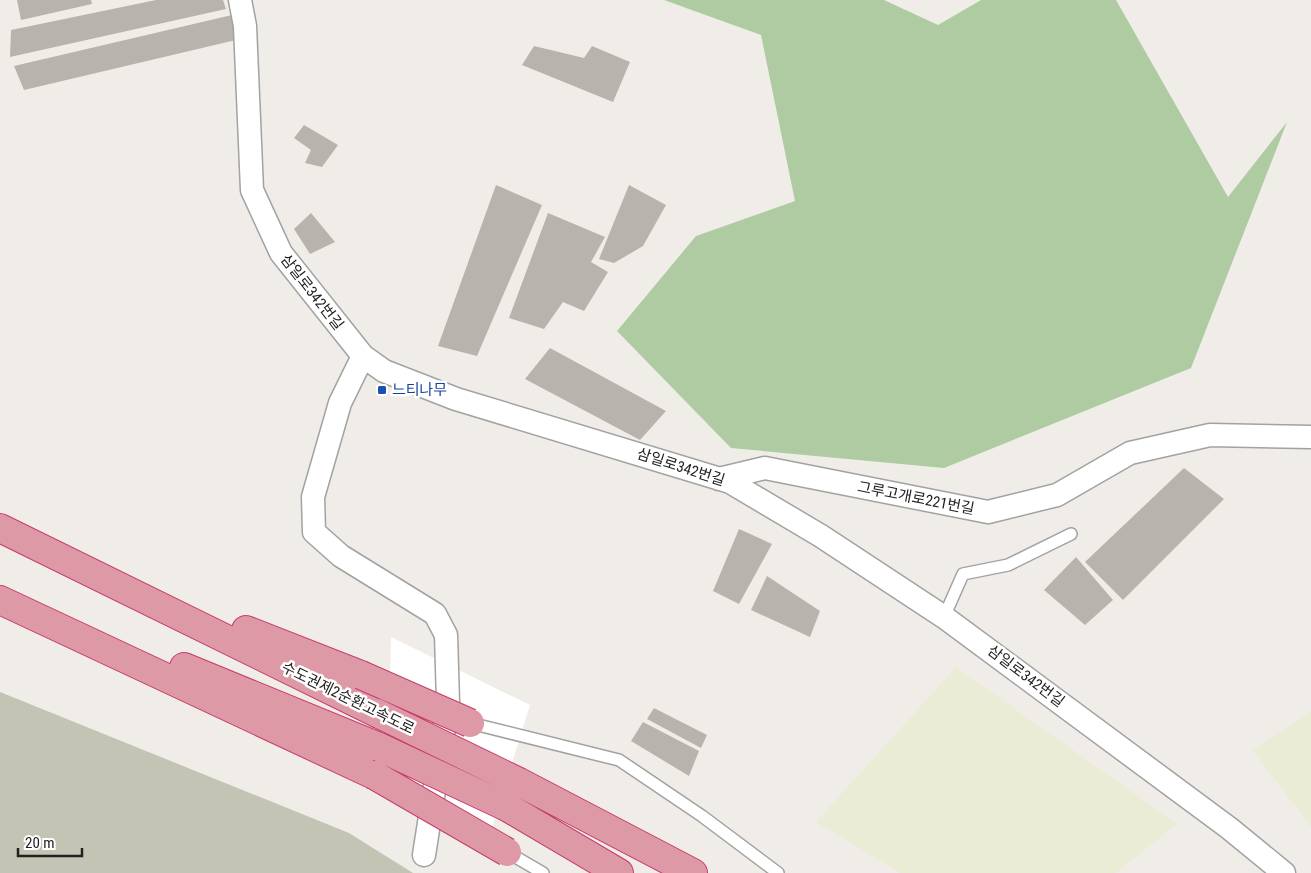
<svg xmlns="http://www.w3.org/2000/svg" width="1311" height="873" viewBox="0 0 1311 873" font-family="'Roboto Condensed','Noto Sans KR',sans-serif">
	<rect width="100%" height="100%" fill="#f0ede8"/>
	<path fill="#c4c4b5" d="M0,692l349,141 64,40h-413z"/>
	<path fill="#ebecd6" d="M956,667l221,157 -61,49h-216l-84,-51z
		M1311,711v116l-59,-77z"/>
	<path fill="#aecba2" d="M664,0h220l54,25 43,-25h135l112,197 59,-75 -96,246 -247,100 -213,-20 -114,-117 79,-95 99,-35 -34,-166z"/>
	<path fill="#fff" d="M391,637l139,68 -44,142 -99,-55z"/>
	<path fill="#b9b3ae" d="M17,0h74l1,4 -71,16z
		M156,0h67l3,9 -216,48 1,-27z
		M232,15l4,25 -212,50 -10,-24z
		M534,46l50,12 8,-12 38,16 -17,40 -91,-37z
		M304,125l34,20 -16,22 -17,-4 6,-13 -17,-12z
		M496,185l46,20 -65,151 -39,-10z
		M629,185l37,20 -23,41 -29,17 -15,-4z
		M311,213l24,29 -25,12 -16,-25z
		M548,213l57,24 -14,25 17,10 -24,39 -21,-9 -19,27 -35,-11z
		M550,348l116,63 -26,29 -115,-61z
		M1184,468l40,31 -101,101 -38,-38z
		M739,529l33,15 -33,60 -26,-13z
		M1076,557l37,43 -28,25 -41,-35z
		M767,576l53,35 -10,26 -59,-27z
		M654,708l53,27 -6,13 -54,-29z
		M643,722l56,29 -10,25 -58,-35z"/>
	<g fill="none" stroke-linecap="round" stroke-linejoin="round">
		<g stroke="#a2a2a2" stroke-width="14">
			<path id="lane" d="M944,617l19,-43 45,-9 63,-31
				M470,723l149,37 83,56 76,57
				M507,852l36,21"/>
		</g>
		<g stroke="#a2a2a2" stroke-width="25">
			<path id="street" d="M240,0l5,26 7,164 29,63 82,103 21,15 72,28 274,83 91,54 123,81 285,211 55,45
				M363,356l-23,47 -27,94 1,35 27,24 94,58 11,21 2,67 -24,153
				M719,479l46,-11 223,44 69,-17 73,-42 80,-18 101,2"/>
		</g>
		<g stroke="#c83b6c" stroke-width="30">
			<path id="highway" d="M0,528l377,185
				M0,600l374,175
				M246,630l115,45
				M184,667l195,80
				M519,782l174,91
				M507,807l112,66"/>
		</g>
		<use href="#lane" stroke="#fff" stroke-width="11"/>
		<use href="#street" stroke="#fff" stroke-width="22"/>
		<use href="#highway" stroke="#de99a6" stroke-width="28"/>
		<g stroke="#c83b6c" stroke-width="30" stroke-linecap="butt">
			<path id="highway-bridge" d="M361,675l109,48
				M377,713l142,69
				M379,747l128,60
				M374,775l133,77"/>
		</g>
		<use href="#highway-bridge" stroke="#de99a6" stroke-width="28"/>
	</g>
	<rect fill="#1a4fb4" stroke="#fff" stroke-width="2" x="377" y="385" width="10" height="10" rx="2.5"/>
	<g text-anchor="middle" stroke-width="5" stroke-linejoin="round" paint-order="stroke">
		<g font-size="15" fill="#212121" stroke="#fff">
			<text transform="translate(312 292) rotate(52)" y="5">삼일로342번길</text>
			<text transform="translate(681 467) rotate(18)" y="5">삼일로342번길</text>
			<text transform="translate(916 498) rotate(11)" y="5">그루고개로221번길</text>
			<text transform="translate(1026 676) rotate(37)" y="5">삼일로342번길</text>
			<text transform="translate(348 698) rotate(26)" y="5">수도권제2순환고속도로</text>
		</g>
		<g font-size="15" fill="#164399" stroke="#fff" text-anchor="start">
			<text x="392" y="395">느티나무</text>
		</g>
	</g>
	<path d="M18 848v8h64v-8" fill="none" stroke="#212121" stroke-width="2.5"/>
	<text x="25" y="848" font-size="15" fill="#212121" stroke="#ffffff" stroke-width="4" paint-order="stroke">20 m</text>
</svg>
